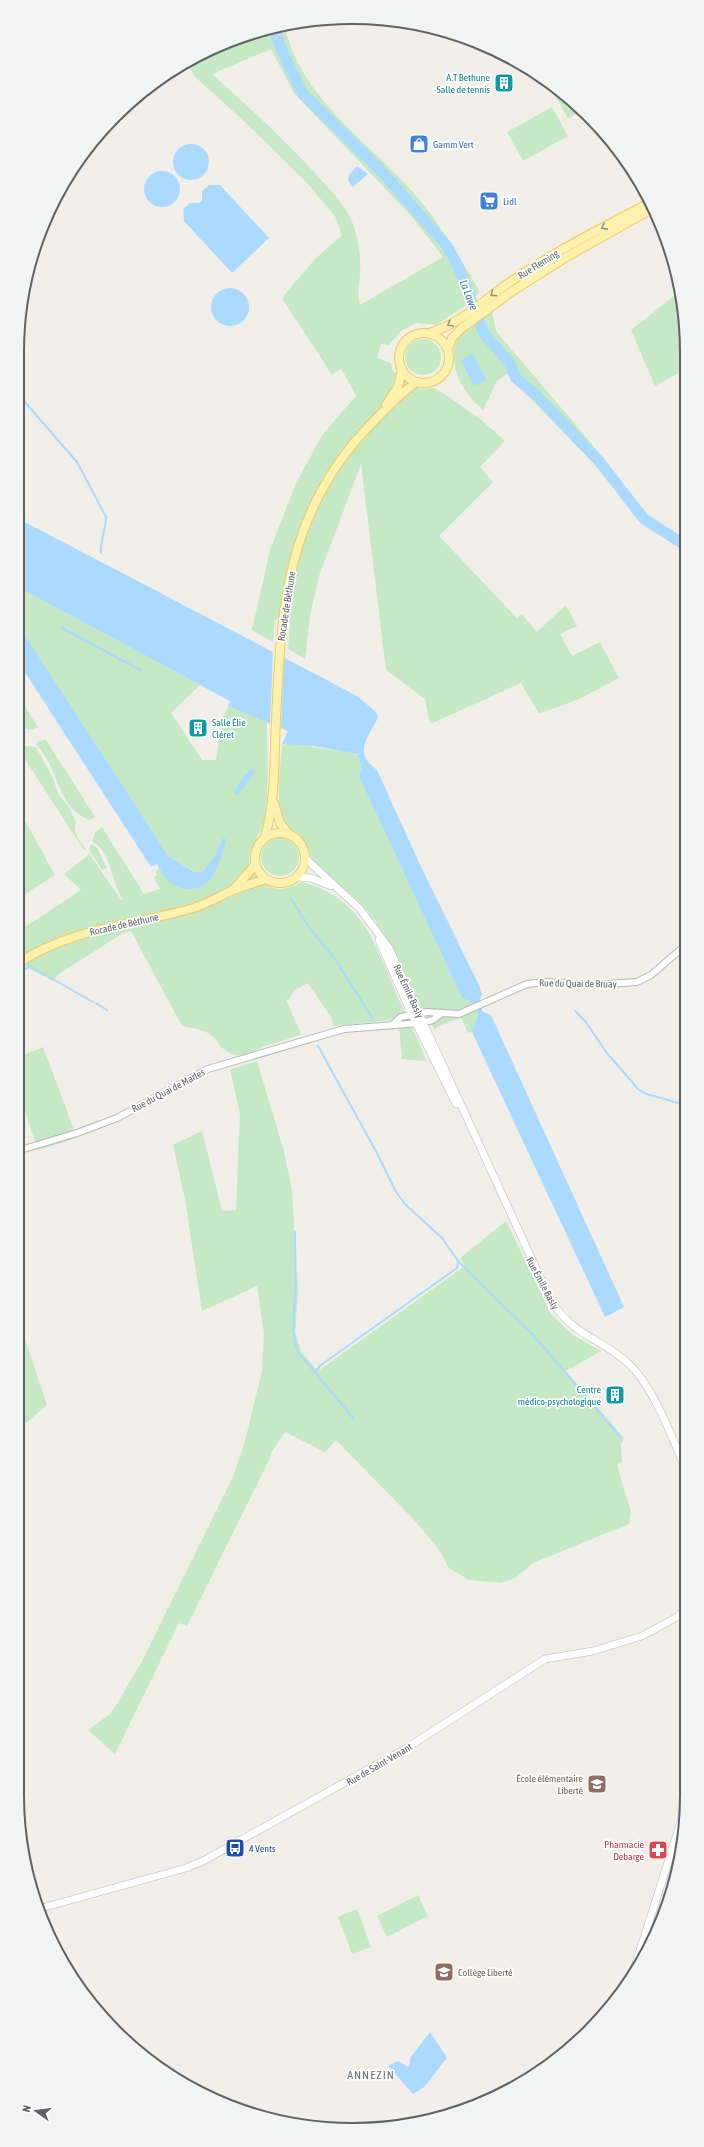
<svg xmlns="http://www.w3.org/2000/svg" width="704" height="2147" viewBox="0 0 704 2147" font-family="'Asap Condensed',sans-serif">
	<rect width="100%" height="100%" fill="#f1efe8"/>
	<path fill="#c5e8c5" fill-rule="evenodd" d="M284,24c15,72 82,116 128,167 27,31 47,65 68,101l-12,12 -32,21 -20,-2 -15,8 -12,14 -8,-1 -4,14 14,5 2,8 27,18 13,-1 10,5 36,25 26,23 -25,26 13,15 -54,54 78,82 5,-4 15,18 29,-27 11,21 -17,8 12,22 28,-14 19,36 -40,21 -40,15 -18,-31 -91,41 -5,-25 -39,-29 -25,-206 -42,112 -9,40 -5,43 -17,-10 2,-26 -15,-4 -2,23 -21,-12 18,-80 26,-67 27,-49 33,-38 -15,-28 -9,7 -50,-77 32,-38 28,-25 -7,-19 -28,-33 -63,-62 -50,-45 -7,-14 37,-20zM271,49l23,44 119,125 30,39 -83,48c-3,-10 -1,-19 0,-30 1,-16 -1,-35 -7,-51 -7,-20 -26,-37 -40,-53 -32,-34 -66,-66 -101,-97z
		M550,87l30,25 -12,6z
		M552,107l16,29 -45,25 -16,-29z
		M679,292l5,16v62l-29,16 -24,-56z
		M492,311l4,20 95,112 28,37 -8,5 -13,-17 -91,-94 -10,7 -14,29c-17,-16 -30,-33 -29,-56 0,-5 1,-12 4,-15 8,-11 23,-20 34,-28z
		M405 357a18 18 0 1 1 36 0a18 18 0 1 1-36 0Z
		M17,589l10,3 173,93 -29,28 31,47h14l5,-37 7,-17 39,16c0,30 2,61 -1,90 -2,23 -18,29 -17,55 16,19 26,30 52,15 63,16 75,64 98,118 9,20 20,40 27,61l-24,-2 -4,-45 -7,6 -58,6 -1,-7 -24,-36 -13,7 -6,9 -3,1 15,34c-10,4 -19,7 -29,10 -20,4 -29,21 -51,3 -2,-2 -3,-5 -5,-8 -8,-9 -22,-11 -34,-13l-51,-95 -8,2 -64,41 -6,7 -27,-14 -9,-11v-24l64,-42 -17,-16 24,-19v-3l33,48 2,-1c-13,-17 -10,-46 -31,-58l4,-9 6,-5 42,67 16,-5 -6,-11 3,-4 -2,-2 4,-4c16,24 22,20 48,15l16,-45 -9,19 -12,15h-6l-27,-15 -152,-234z
		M17,694l21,33c-20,13 -21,-22 -21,-33z
		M17,721l3,9v13l3,3 13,1 17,31 5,16 10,12 8,16c-4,11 4,19 10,27l-2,1 -67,-103z
		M46,740l49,77 -5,3c-26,-8 -31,-38 -42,-59 -3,-6 -7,-11 -11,-16l1,-4z
		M287,743l66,10 5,3 25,71 79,171 10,4 6,13 -6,17 -4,1 -7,-15 -22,8 -4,4c-25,-39 -39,-85 -69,-121 -14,-17 -42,-33 -54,-49 -5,-7 -5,-16 -10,-22 -4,-7 -15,-8 -18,-16 -10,-19 -3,-57 -2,-78l3,1z
		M17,806l38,69 -38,24z
		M261 857a19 19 0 1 1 38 0a19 19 0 1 1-38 0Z
		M91,844l6,4 10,20 -5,2 -13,-20z
		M43,1047l34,91 -39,12 -21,-62v-30z
		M257,1061l27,90 8,40 6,99 -3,43 7,20 16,18 147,-105 -5,-8 46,-37 45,93 22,21 28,16 -35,20 58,67 -3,6 1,18 -5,3 14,47 -2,12 -96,39 -18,15 -14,5 -32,-3 -20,-12 -11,-20 -24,-28 -78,-80 -11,12 -40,-20 -13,19 -2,7 -83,168 -8,-3 -64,131 -27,-24 22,-16 8,-12 24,-41 91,-184 12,-36 17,-70 2,-38 -7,-47 -55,25 -17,-112 -12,-54 29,-14 20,80 14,-1 4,-97 -10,-43z
		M17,1315l30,90 -30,26z
		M418,1895l10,21 -41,21 -10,-21z
		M357,1909l14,38 -19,7 -14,-37z"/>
	<path fill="#aadaff" d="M173 162a18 18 0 1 1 36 0a18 18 0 1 1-36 0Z
		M357,166l11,8 -15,13 -5,-6 1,-6z
		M144 189a18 18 0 1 1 36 0a18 18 0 1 1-36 0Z
		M209,185h11l49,53 -37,35 -48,-52 -1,-12 7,-6h9l3,-2v-10z
		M211 307a19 19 0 1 1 38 0a19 19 0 1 1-38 0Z
		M473,353l13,27 -12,6 -13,-25z
		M17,518l340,178 19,16 2,6c-11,21 -25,35 -1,52l44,97 58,118 3,10 -3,7 4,10 8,3 133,292 -19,10 -133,-285 6,-17 -6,-13 -10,-4 -103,-222 3,-9 -5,-13 -43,-8 -32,-2 6,-13 -60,-25 2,-5 -203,-109 -10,-3z
		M17,623l152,234 26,15h7l12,-15 9,-19h2l1,5c-4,10 -7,22 -13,32 -8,15 -27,18 -41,9 -7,-5 -11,-13 -15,-20l-6,3 -134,-207z
		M253,768l2,4 -18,24 -3,-3 9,-16z
		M430,2032l17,26 -23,29 -11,7 -25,-28 10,-5 10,6 2,-2v-7z"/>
	<path fill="#f1efe8" d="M273,651l11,5 -3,74 -11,-4z"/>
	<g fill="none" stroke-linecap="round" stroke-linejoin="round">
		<path stroke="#aadaff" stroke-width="2" d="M17,393l60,69 29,55c0,13 -6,23 -5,36
			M63,626l-1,2 80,43
			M291,899l18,28 26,32 38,60
			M28,965l65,37
			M17,975l12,-8
			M96,1003l11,7
			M575,1011l10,10 22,32 31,36 8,5 40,11
			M318,1046l60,109 18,37 9,12 38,35 15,22 77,76 87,102
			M295,1232c0,21 1,43 0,65 -1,20 -4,37 3,55l56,67
			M315,1372l6,-7 136,-97 1,-7"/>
		<path stroke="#aadaff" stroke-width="11" d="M273,27l12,31 18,36 81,80 63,72 11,20 26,68 25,28 7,16 21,18 62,65 45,58 41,26"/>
		<g stroke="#b5b8bc" stroke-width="8">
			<path id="tertiary" d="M392,1025l9,-8 26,-5 32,2 68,-30 19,-2 46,3 45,-3 14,-7 29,-25h5
				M17,1151l60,-18 40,-15 91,-49 136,-40 76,-6 13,-3 9,-7"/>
		</g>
		<g stroke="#b6babf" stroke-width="8">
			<path id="secondary" d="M306,859l54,50 29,39 162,353c24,36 50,37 78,63 25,24 44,75 57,107
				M298,877l13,1 20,8
				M379,940l33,75 44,89
				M38,1909l148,-41 17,-7 202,-112 140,-90 48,-8 49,-15 37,-20 8,-10
				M630,1982l51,-161 6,-36"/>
		</g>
		<g stroke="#f2c960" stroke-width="10">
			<path id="primary" d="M399 358a25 25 0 1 1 50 0a25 25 0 1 1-50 0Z
				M429,333c33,-9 59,-37 87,-55 43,-29 90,-52 135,-76
				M448,349l4,-11 10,-10 49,-36 57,-36 86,-48
				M386,405l12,-18 4,-18
				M274,803l6,20 8,10
				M255 858a25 25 0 1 1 50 0a25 25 0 1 1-50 0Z
				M265,837c11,-38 9,-78 11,-117 5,-114 11,-211 96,-297 14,-14 28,-30 45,-41
				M234,889l22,-25
				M17,964c56,-37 114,-38 176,-56 14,-4 25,-11 38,-17 11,-5 24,-8 35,-12"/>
		</g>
		<use href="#tertiary" stroke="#fff" stroke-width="6"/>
		<use href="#secondary" stroke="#fff" stroke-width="7"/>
		<use href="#primary" stroke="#fff2af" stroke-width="8"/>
	</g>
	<defs><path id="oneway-chevron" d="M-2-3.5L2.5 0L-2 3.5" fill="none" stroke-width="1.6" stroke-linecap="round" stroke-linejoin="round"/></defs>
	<g stroke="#979581">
		<use href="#oneway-chevron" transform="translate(604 227) rotate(152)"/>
		<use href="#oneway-chevron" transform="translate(493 294) rotate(144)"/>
		<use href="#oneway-chevron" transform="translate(450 324) rotate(150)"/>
	</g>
	<defs>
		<g id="building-square" transform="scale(1)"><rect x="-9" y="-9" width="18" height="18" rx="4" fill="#0f9aa8" stroke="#fff"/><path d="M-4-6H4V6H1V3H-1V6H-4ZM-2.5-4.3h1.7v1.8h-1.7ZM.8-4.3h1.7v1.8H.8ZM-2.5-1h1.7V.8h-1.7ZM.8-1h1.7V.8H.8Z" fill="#fff"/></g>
		<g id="shop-square" transform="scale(1)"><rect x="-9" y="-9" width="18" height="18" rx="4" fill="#3f7fe0" stroke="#fff"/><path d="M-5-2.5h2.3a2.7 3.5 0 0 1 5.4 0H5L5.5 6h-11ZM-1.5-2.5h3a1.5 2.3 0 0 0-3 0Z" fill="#fff"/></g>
		<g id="supermarket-square" transform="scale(1)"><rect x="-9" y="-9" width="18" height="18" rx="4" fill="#3f7fe0" stroke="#fff"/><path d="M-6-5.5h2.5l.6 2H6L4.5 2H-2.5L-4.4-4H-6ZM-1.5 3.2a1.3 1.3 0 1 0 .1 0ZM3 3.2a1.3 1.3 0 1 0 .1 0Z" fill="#fff"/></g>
		<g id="school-square" transform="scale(1)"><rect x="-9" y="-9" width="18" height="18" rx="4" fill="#8d6e63" stroke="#fff"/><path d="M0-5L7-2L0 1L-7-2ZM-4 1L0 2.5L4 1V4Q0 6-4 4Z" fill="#fff"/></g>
		<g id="bus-square" transform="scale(1)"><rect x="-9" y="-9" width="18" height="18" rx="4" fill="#1a4fb4" stroke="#fff"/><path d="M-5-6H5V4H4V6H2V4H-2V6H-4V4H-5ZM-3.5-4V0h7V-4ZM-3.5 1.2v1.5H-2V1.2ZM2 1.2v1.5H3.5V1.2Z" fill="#fff"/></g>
		<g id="pharmacy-square" transform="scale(1)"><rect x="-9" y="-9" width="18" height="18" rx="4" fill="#e0444e" stroke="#fff"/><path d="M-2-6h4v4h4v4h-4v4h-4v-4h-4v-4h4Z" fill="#fff"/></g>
	</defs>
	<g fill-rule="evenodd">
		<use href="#building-square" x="504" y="83"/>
		<use href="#shop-square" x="419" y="144"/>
		<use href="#supermarket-square" x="489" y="201"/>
		<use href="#building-square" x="198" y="728"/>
		<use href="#building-square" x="615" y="1395"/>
		<use href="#school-square" x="597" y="1784"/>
		<use href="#bus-square" x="235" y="1848"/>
		<use href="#pharmacy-square" x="658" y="1850"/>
		<use href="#school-square" x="444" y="1972"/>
	</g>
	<g text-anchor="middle" stroke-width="3.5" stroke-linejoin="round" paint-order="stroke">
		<g font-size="10" fill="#0d838f" stroke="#fff" text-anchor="end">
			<text x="490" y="81">A.T Bethune<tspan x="490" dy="12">-Salle de tennis</tspan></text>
			<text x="212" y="726" text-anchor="start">Salle Élie<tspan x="212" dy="12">Cléret</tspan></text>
			<text x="601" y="1393">Centre<tspan x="601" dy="12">médico-psychologique</tspan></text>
		</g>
		<g font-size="10" fill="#366cbe" stroke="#fff" text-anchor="start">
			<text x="433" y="148">Gamm Vert</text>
			<text x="503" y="205">Lidl</text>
		</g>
		<g font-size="10" fill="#5f6368" stroke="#fff">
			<text transform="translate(538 264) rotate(-32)" y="4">Rue Fleming</text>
			<text transform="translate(286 606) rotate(-81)" y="4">Rocade de Béthune</text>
			<text transform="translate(124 924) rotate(-13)" y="4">Rocade de Béthune</text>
			<text transform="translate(578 983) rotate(1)" y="4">Rue du Quai de Bruay</text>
			<text transform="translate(409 991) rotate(65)" y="4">Rue Émile Basly</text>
			<text transform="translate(168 1090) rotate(-28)" y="4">Rue du Quai de Marles</text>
			<text transform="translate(543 1283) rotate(62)" y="4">Rue Émile Basly</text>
			<text transform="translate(379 1764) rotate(-30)" y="4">Rue de Saint-Venant</text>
		</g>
		<g font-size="10" fill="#785e54" stroke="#fff" text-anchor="end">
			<text x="583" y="1782">École élémentaire<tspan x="583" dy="12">Liberté</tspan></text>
			<text x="458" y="1976" text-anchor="start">Collège Liberté</text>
		</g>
		<g font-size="10" fill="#be3a42" stroke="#fff" text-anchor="end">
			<text x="644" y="1848">Pharmacie<tspan x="644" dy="12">Debarge</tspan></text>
		</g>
		<g font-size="10" fill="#164399" stroke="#fff" text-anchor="start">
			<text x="249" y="1852">4 Vents</text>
		</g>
		<g font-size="11" font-style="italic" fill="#4174aa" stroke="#fff">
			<text transform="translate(469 295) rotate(69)" y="4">La Lawe</text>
		</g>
		<g font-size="12" letter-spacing="1" fill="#70757a" stroke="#fff">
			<text x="371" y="2079">ANNEZIN</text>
		</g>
	</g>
	<path d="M0 0H704V2147H0ZM352 24H352A328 328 0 0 1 680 352V1795A328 328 0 0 1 352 2123H352A328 328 0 0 1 24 1795V352A328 328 0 0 1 352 24Z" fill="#f2f3f3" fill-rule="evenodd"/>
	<path fill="none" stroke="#5f6368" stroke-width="2" d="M352 24H352A328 328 0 0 1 680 352V1795A328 328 0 0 1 352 2123H352A328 328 0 0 1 24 1795V352A328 328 0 0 1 352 24Z"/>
	<g transform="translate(36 2111) rotate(284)" stroke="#ffffff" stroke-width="3" paint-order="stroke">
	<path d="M0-3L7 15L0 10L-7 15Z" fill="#5f6368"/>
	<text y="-6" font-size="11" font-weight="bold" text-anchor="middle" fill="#5f6368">N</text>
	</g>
</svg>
